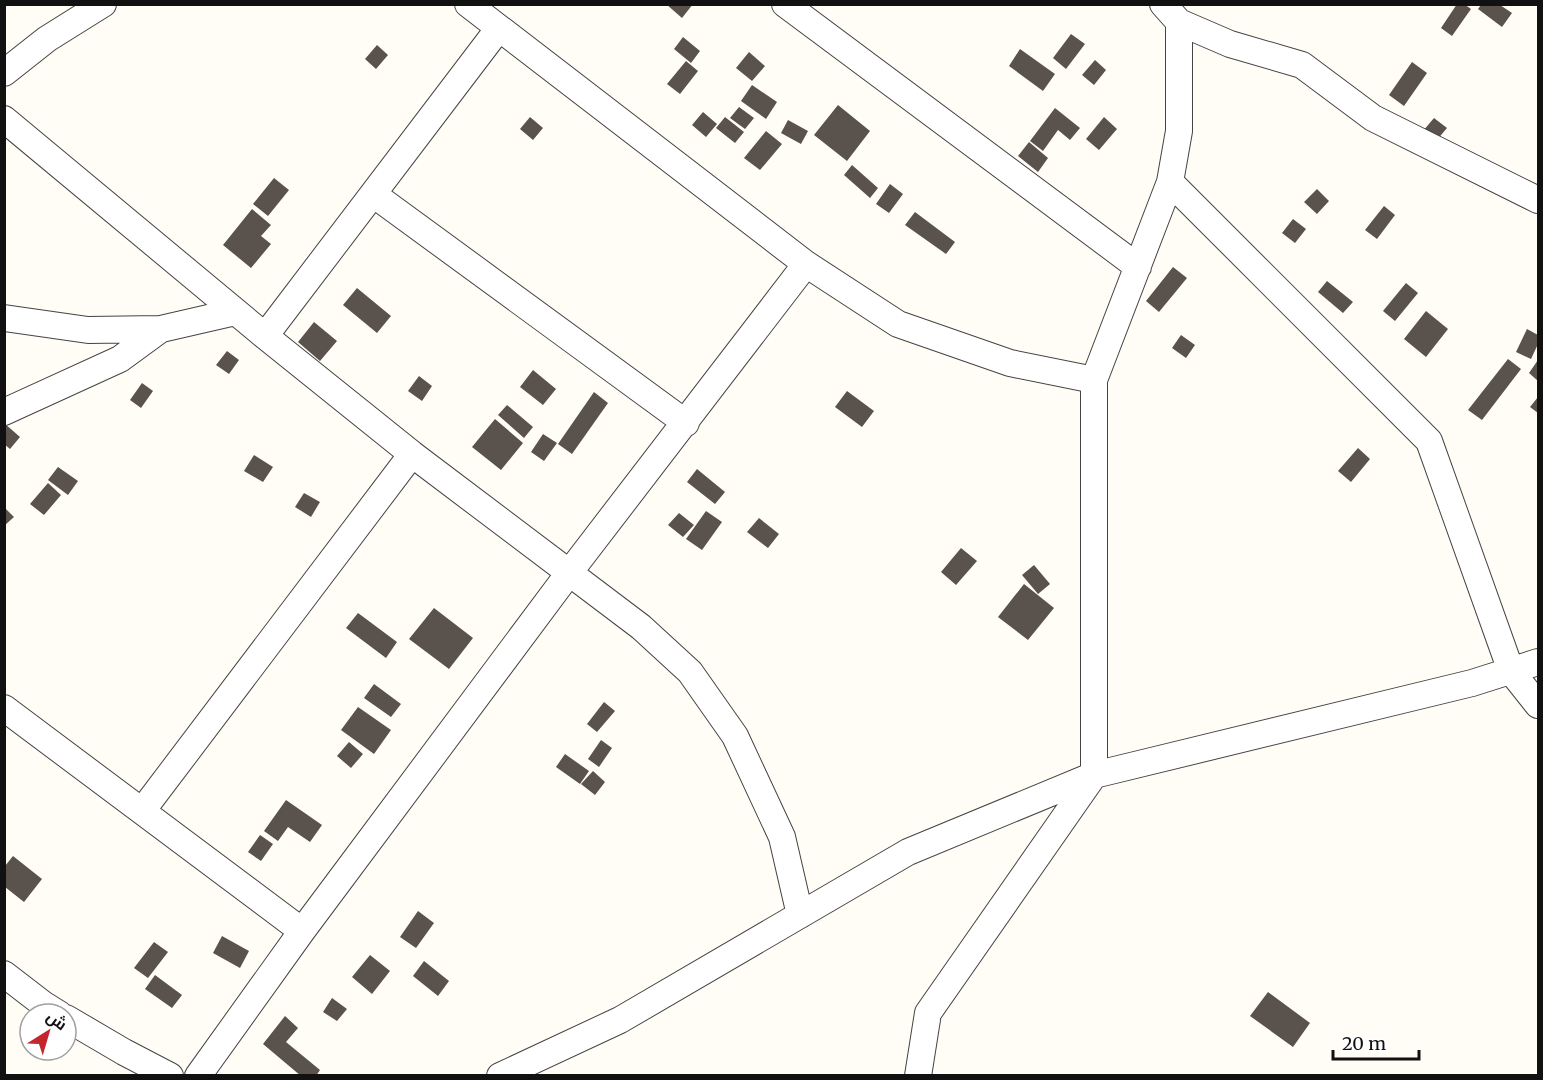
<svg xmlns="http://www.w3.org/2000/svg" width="1543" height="1080" viewBox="0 0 1543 1080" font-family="Merriweather,Cairo,serif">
	<rect width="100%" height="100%" fill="#fffdf5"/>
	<path fill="#5a524d" d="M666,4h27l-11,14z
		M1457,4h7l7,5 -19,27 -11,-8z
		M1481,5h19l12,8 -10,14 -24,-18z
		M1071,34l14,10 -19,25 -13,-11z
		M683,37l17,14 -9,12 -17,-14z
		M377,45l11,10 -12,14 -11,-10z
		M1020,49l35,25 -12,17 -34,-25z
		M749,52l16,14 -13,15 -16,-13z
		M1095,60l11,10 -12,15 -12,-10z
		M686,61l12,10 -18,23 -13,-10z
		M1412,62l15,11 -23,33 -15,-11z
		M752,85l25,17 -11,17 -25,-18z
		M838,105l32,26 -23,30 -33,-26z
		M739,107l15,11 -9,11 -15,-11z
		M1055,108l25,20 -10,12 -12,-10 -15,21 -13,-10z
		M703,112l14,12 -11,13 -14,-12z
		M530,117l13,11 -10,12 -13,-11z
		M725,117l19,15 -9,11 -19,-15z
		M1104,117l13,12 -18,21 -13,-11z
		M1434,118l13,10 -11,13 -13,-10z
		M788,120l20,11 -7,13 -20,-11z
		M766,131l16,13 -22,26 -16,-12z
		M1029,142l19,16 -10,14 -20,-16z
		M852,165l26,23 -8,10 -26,-23z
		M274,178l15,12 -21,26 -15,-12z
		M890,184l13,10 -14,19 -13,-9z
		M1317,189l12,12 -12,13 -13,-12z
		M1384,206l11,9 -18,24 -12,-9z
		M252,209l19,16 -10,11 10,8 -20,24 -28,-23z
		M915,212l40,30 -9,12 -41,-29z
		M1293,219l13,10 -11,14 -13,-10z
		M1173,267l14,11 -28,34 -13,-11z
		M1327,281l26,21 -10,11 -25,-21z
		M1406,283l12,10 -23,28 -12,-10z
		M357,288l34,28 -14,17 -34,-28z
		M1426,311l22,18 -22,28 -22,-18z
		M314,322l23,19 -17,20 -22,-19z
		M1527,329l11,6v9l-7,15 -15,-7z
		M1181,335l14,10 -9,13 -14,-10z
		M227,351l12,9 -10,14 -13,-9z
		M1508,359l13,10 -39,51 -14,-10z
		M1538,360v21l-9,-8z
		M533,370l23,19 -13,16 -23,-18z
		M419,376l13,10 -10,15 -14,-10z
		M142,383l11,8 -12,17 -11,-8z
		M847,391l27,20 -12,16 -27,-20z
		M594,392l14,11 -36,51 -14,-10z
		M1538,397v16l-8,-6z
		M507,405l26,22 -9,11 -26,-23z
		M495,419l28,24 -22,27 -29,-23z
		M4,423l16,14 -10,12 -6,-5z
		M543,434l14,9 -13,18 -13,-9z
		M1358,448l12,11 -19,23 -13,-11z
		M254,455l19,12 -10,15 -19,-11z
		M58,467l20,14 -10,14 -20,-15z
		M697,469l28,23 -10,12 -28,-22z
		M48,483l13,12 -17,20 -14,-11z
		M304,493l16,9 -9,15 -16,-10z
		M4,507l10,10 -10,9z
		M706,511l16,11 -20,28 -16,-11z
		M679,513l15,12 -11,12 -15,-12z
		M759,518l20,16 -11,14 -21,-16z
		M961,548l16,13 -21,24 -15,-13z
		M1034,565l16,19 -12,10 -16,-19z
		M1024,584l30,24 -26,32 -30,-23z
		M434,608l39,30 -24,31 -40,-30z
		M358,613l39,29 -11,16 -40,-30z
		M374,684l27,20 -10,13 -27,-19z
		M604,702l11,9 -18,21 -10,-8z
		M358,707l33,23 -17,24 -33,-24z
		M601,740l11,8 -13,19 -11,-8z
		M349,742l14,12 -12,14 -14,-12z
		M565,754l24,17 -9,13 -24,-17z
		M593,771l12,11 -10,13 -14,-11z
		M286,800l36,25 -12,17 -22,-15 -10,14 -14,-10z
		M260,835l13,9 -12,17 -13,-9z
		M13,856l29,23 -18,23 -19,-15v-21z
		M418,911l16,12 -18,25 -16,-11z
		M222,936l27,15 -9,17 -27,-15z
		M154,942l14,10 -20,26 -14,-10z
		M370,955l20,16 -18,23 -20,-17z
		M424,961l25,20 -11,15 -25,-20z
		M155,975l27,20 -10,13 -27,-19z
		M1268,992l42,31 -17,24 -43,-31z
		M332,998l15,11 -10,12 -14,-9z
		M285,1016l13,12 -12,14 34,28 -4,6h-15l-38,-32z"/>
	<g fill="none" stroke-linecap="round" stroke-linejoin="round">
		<g stroke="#444" stroke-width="28">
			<path id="street" d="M468,4l338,260 92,60 112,39 84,17
				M785,4l353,263
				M1163,4l16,18 51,22 72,21 71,53 165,82
				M4,73l43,-34 56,-35
				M4,119l261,217 147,118 229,173 49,45 45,64 47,101 18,78
				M1170,182l259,259 82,230 27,34
				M373,194l313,229
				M4,318l84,12 73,-1 74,-17
				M265,336l234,-308
				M4,412l116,-53 41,-30
				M4,708l298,223
				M142,811l270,-357
				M4,974l39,30 16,10
				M66,1018l58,34 46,24
				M198,1076l104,-145 267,-358 237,-309
				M500,1076l120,-56 288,-168 186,-77 378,-92 66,-21
				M918,1076l10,-63 166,-238v-395l76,-198 9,-51v-109"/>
		</g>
		<use href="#street" stroke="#fff" stroke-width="26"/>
	</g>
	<rect width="1543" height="1080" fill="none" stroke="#111111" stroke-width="12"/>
	<g transform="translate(48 1032) rotate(37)"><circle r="28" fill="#ffffff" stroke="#a0a0a0" stroke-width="1.5"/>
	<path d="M0-4.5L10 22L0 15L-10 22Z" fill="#c4262e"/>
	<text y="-9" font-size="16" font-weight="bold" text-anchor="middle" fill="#111111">ش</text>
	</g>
	<path d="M1333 1050v9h86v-9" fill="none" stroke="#111111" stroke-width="3"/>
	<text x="1342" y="1050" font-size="18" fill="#111111" stroke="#ffffff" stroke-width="4.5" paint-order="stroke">20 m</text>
</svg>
